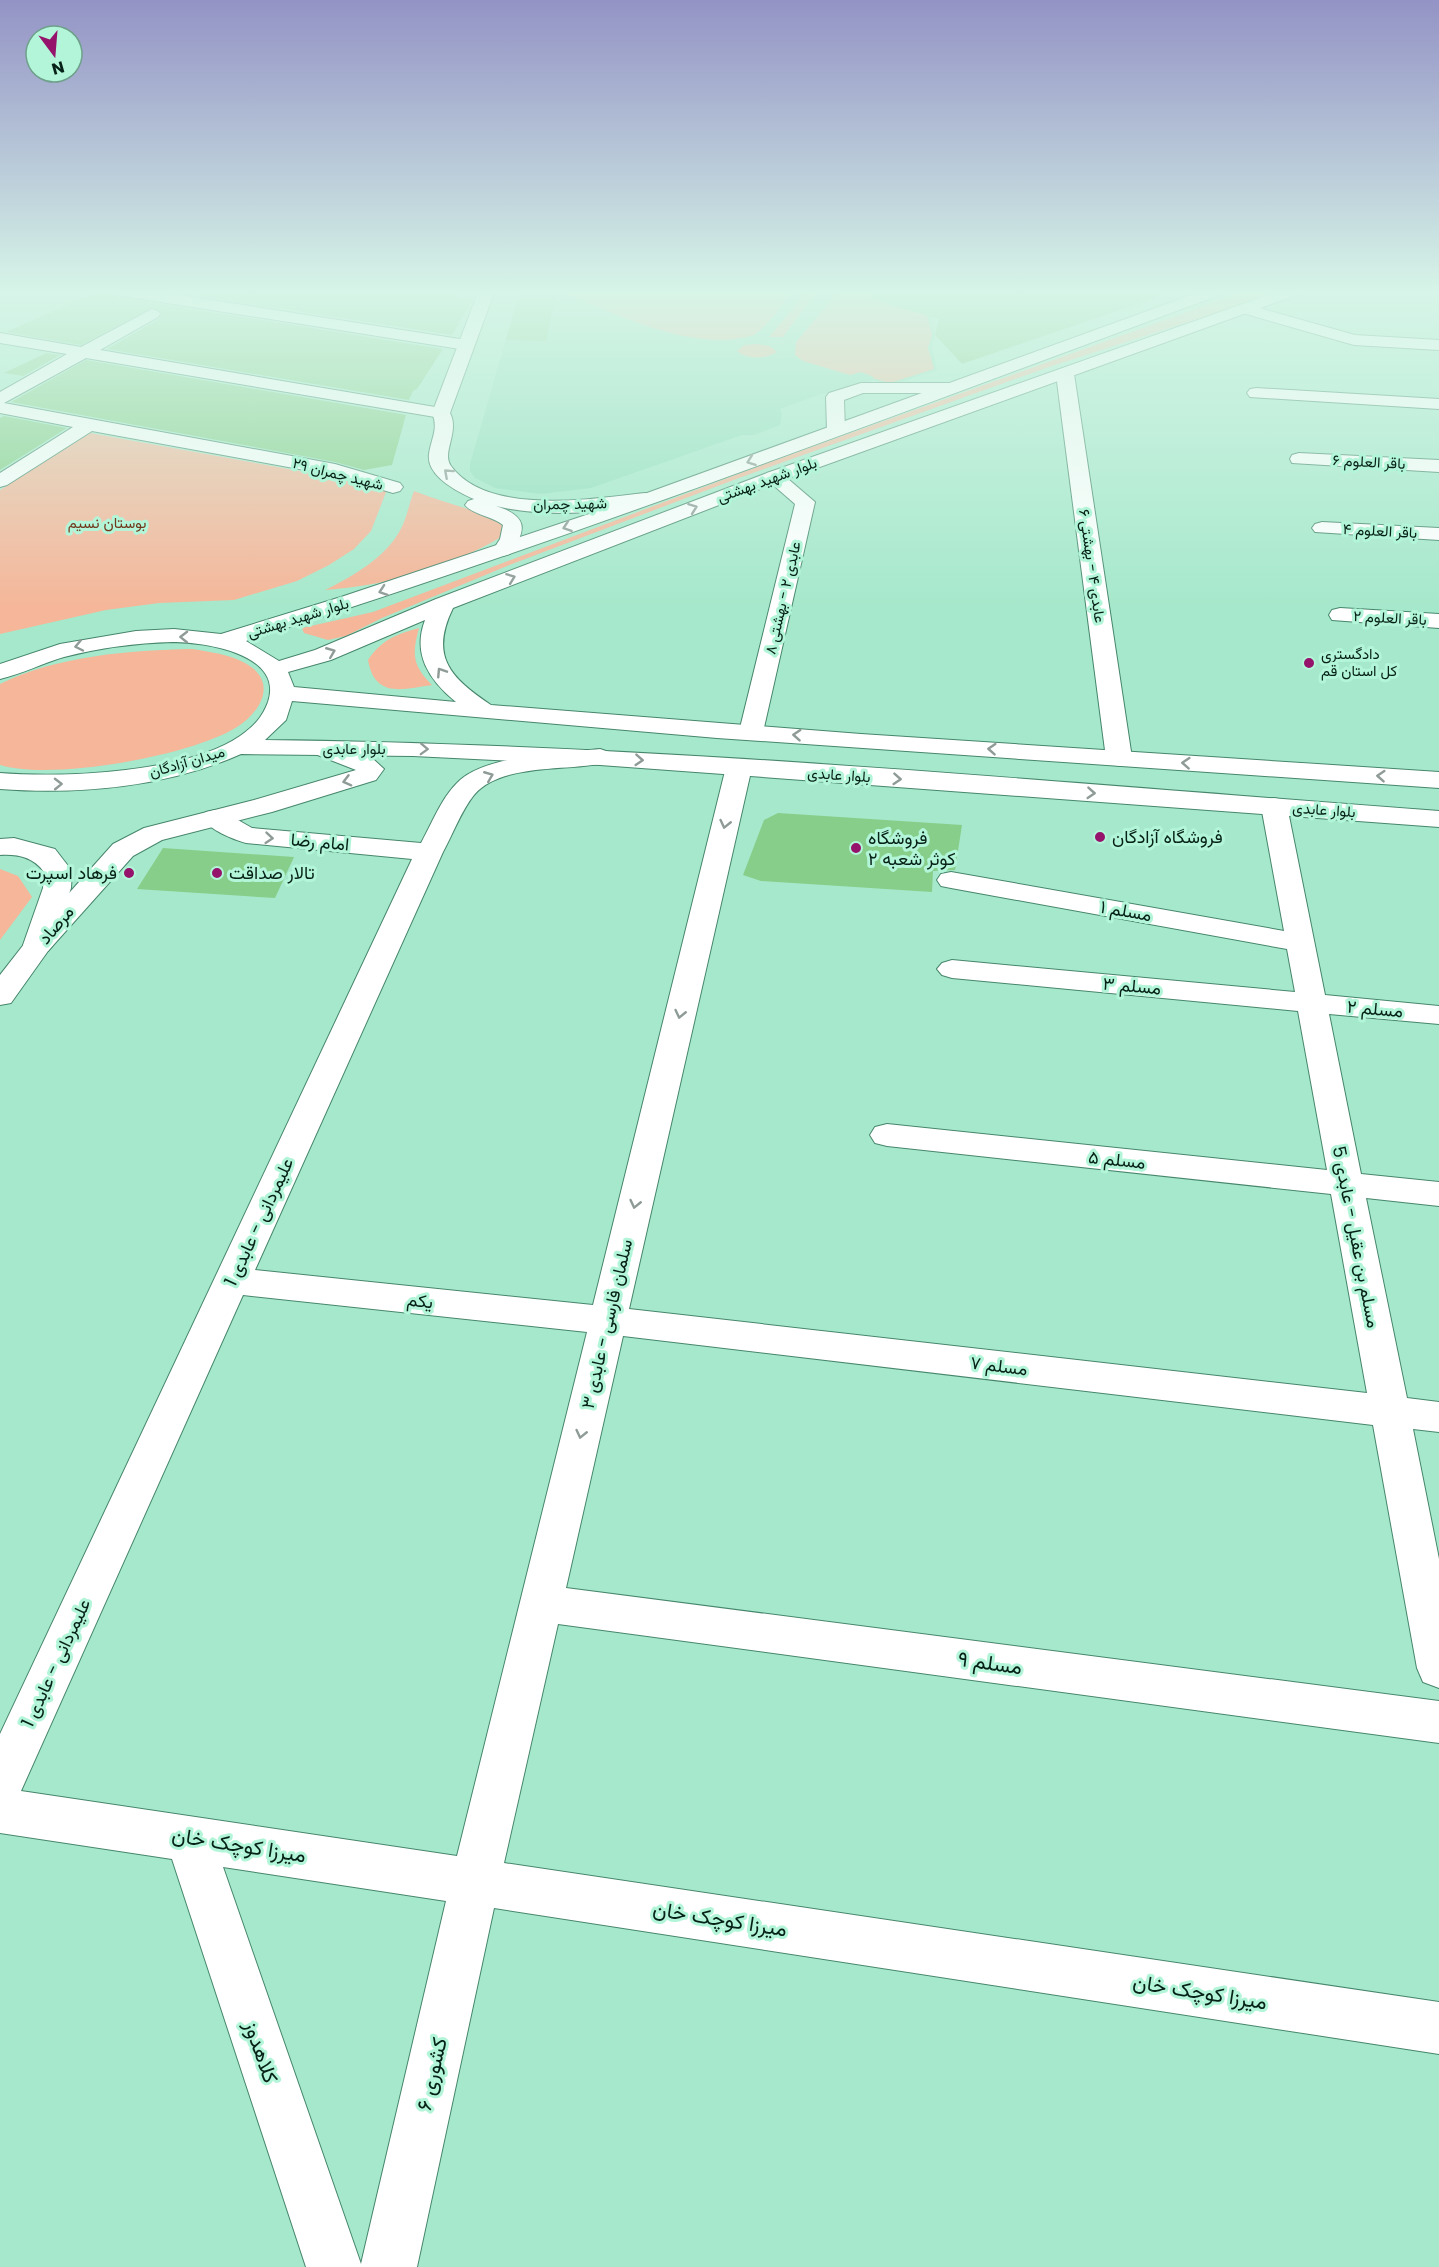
<svg xmlns="http://www.w3.org/2000/svg" width="1439" height="2267" viewBox="0 0 1439 2267" font-family="Poppins,Vazirmatn,sans-serif">
	<rect width="100%" height="100%" fill="#a6e8cb"/>
	<path fill="#94dfbe" d="M520,290h447l-37,22 5,23 -3,12 5,23 -39,13 -12,1 -12,-4 -34,12 -19,2 -41,15 2,4 -2,12 -26,10h-12l-151,53 -50,6 -46,-6 -20,-10 -5,-7v-7z"/>
	<path fill="#f5b699" d="M559,290h230c-4,16 -22,35 -35,45 -59,19 -140,-21 -195,-45z
		M804,290h14l-35,47h-14l30,-36z
		M840,290h123l-37,21 6,24 -4,13 6,21 -44,14 -18,-5 2,-1 -13,-5 -11,3 -47,-14 -8,-6 1,-13z
		M1248,290h27l-53,21 -173,56 -310,111 -227,86 -130,54 -36,18 -18,4 -24,-7 -2,-5 71,-16 397,-150z
		M757,344l13,2 7,6c-11,7 -30,8 -40,-1l7,-6z
		M90,433l298,54 -17,44 -17,18 -25,16 -32,16 -63,19 -75,3 -53,7 -106,24v-144z
		M414,491c30,12 61,18 90,32l-3,14c-52,31 -117,49 -176,53 30,-15 66,-35 79,-68 4,-10 6,-21 10,-31z
		M419,628c-7,26 -7,37 13,57 -29,4 -57,14 -64,-25 13,-20 29,-26 51,-32z
		M192,649c18,3 37,5 53,14 33,18 17,48 -8,64 -46,29 -185,54 -237,38v-81c56,-28 131,-34 192,-35z
		M0,869l18,7 14,21 -32,43z"/>
	<path fill="#86ce89" d="M101,290h6l10,7 326,52 -26,40 -4,2 -4,9 -302,-51 52,-30 3,-6 -9,-6 -72,38 -75,-13z
		M163,290h297l-3,9h16l-21,36z
		M872,290h290l1,5 -201,69 -27,-29 4,-16 -68,-20z
		M555,298l-9,43 -40,-1 12,-41z
		M46,353l14,2 -37,21 -19,-3z
		M86,360l315,54 5,1 -14,50 -28,5 -29,-8 -324,-60z
		M4,416l63,12 -67,42v-52z
		M778,813l184,12 -7,45 -22,1 -1,21 -171,-11 -18,-6 21,-55z
		M163,848l131,9 -19,41 -138,-9z"/>
	<g fill="none" stroke-linecap="round" stroke-linejoin="round">
		<g stroke="#46866c" stroke-width="2">
			<path id="minor" d="M109,290h38l319,50 8,5 -8,5 -349,-55z
				M1245,304l110,31 84,5v10l-85,-5 -115,-33 -2,-3 2,-3z
				M152,309l6,2 2,3 -2,3 -58,33 341,58 6,1 3,4 -3,4 -6,1 -355,-60 -82,45 331,61 65,19 3,4 -3,4 -7,2 -61,-18 -240,-44 -85,54 -7,2v-14l73,-46 -73,-14v-21l67,-38 -67,-11v-10l81,14z
				M1065,369l6,1 3,4 58,384 -4,5 -9,3 -9,-3 -4,-5 -50,-384 3,-4z
				M861,383h90l6,1 3,4 -3,4 -6,1h-88l-19,7 1,30 -3,4h-12l-3,-4 -1,-33 3,-4z
				M1256,388l183,11v10l-189,-12 -3,-4 3,-4z
				M1299,453l140,7v12l-147,-9 -2,-4 2,-4z
				M774,471l7,2 34,29 -52,230 -3,5 -9,2 -9,-2 -3,-5 56,-228 -31,-27 3,-4z
				M1322,522l117,6v12l-124,-8 -3,-4 3,-4z
				M1340,608l99,6v14l-107,-8 -3,-5 3,-5z
				M600,749l9,3 4,5 -4,5c-38,10 -107,0 -135,33 -13,16 -21,39 -31,57l-188,418 338,35 133,-538 4,-5 9,-3 9,3 4,5 -123,542 738,84 -36,-199 -444,-48 -12,-3 -5,-8 5,-8 12,-3 440,46 -29,-159 -346,-33 -10,-3 -5,-6 5,-6 10,-3 343,32 -8,-43 -336,-61 -10,-2 -4,-6 4,-6 10,-2 333,59 -23,-125 4,-6 9,-2 9,2 4,6 38,189 114,11v18l-110,-10 32,160 78,8v24l-73,-8 41,200 32,4v30l-26,-3 26,130v129l-16,-6 -6,-14 -44,-243 -750,-89 -57,252 873,113v42l-881,-119 -54,239 935,139v52l-945,-146 -77,359h-111l-134,-408 -172,-26v-99l412,-875 -166,-16c-14,-4 -36,-13 -44,-25l4,-6 9,-2 9,2 28,16 169,15c11,-20 20,-44 36,-60 26,-28 105,-30 143,-34zM243,1295l344,37 -130,524 -436,-65zM223,1867l223,34 -85,363z"/>
		</g>
		<g stroke="#46866c" stroke-width="2">
			<path id="tertiary" d="M479,290h16l-45,123c10,19 -9,40 1,53 37,50 141,33 194,27l7,2 3,4 -3,4c-43,11 -113,14 -156,3 31,10 32,23 14,48l-7,2 -7,-2 -3,-4 7,-11 3,-14c-11,-9 -30,-10 -38,-20l3,-4 6,-2c-16,-7 -48,-23 -45,-45 2,-15 10,-26 3,-41z
				M324,742l48,16 12,11 -8,11 -104,32 -110,28 -29,16 -85,95 -37,52 -11,2v-30l28,-36 85,-95 31,-16 110,-28 102,-30 -41,-16 -3,-5 3,-5z"/>
		</g>
		<g stroke="#46866c" stroke-width="2">
			<path id="secondary" d="M1205,290h23l-3,3c-325,120 -648,244 -979,348l33,20 36,-11 121,-51 331,-126 515,-183h23l-3,3 -521,188 -328,127c-24,49 -2,70 38,97l370,29 578,38v16l-722,-50 -425,-37 -6,19 -21,20c392,4 783,42 1174,71v16l-839,-62 -187,-9 -172,-2c-74,33 -161,41 -241,35v-16c64,5 186,0 240,-37 13,-9 22,-18 28,-34 16,-48 -63,-60 -96,-60 -36,1 -73,6 -108,15 -21,6 -42,17 -64,22v-15l60,-20 76,-13 38,-2 47,5 120,-37 251,-84zM425,620c-13,34 4,60 31,82l-162,-15 -6,-15 43,-12z
				M14,838l41,11 17,22 -1,17 -18,57 -5,6 -10,3 -10,-3 -5,-6 20,-57 1,-16c-11,-15 -26,-18 -44,-17v-16z"/>
		</g>
		<use href="#minor" fill="#fff" fill-rule="evenodd"/>
		<use href="#tertiary" fill="#fff" fill-rule="evenodd"/>
		<use href="#secondary" fill="#fff" fill-rule="evenodd"/>
	</g>
	<defs><path id="oneway-chevron" d="M-2-3.5L2.5 0L-2 3.5" fill="none" stroke-width="1.6" stroke-linecap="round" stroke-linejoin="round" transform="scale(1.5)"/></defs>
	<g stroke="#8f9b97">
		<use href="#oneway-chevron" transform="translate(751 461) rotate(160)"/>
		<use href="#oneway-chevron" transform="translate(448 473) rotate(-138)"/>
		<use href="#oneway-chevron" transform="translate(693 508) rotate(-21)"/>
		<use href="#oneway-chevron" transform="translate(567 527) rotate(161)"/>
		<use href="#oneway-chevron" transform="translate(511 578) rotate(-21)"/>
		<use href="#oneway-chevron" transform="translate(383 591) rotate(161)"/>
		<use href="#oneway-chevron" transform="translate(184 637) rotate(-179)"/>
		<use href="#oneway-chevron" transform="translate(79 646) rotate(168)"/>
		<use href="#oneway-chevron" transform="translate(331 652) rotate(-22)"/>
		<use href="#oneway-chevron" transform="translate(441 672) rotate(-123)"/>
		<use href="#oneway-chevron" transform="translate(797 735) rotate(-176)"/>
		<use href="#oneway-chevron" transform="translate(424 749) rotate(2)"/>
		<use href="#oneway-chevron" transform="translate(992 749) rotate(-176)"/>
		<use href="#oneway-chevron" transform="translate(639 760) rotate(4)"/>
		<use href="#oneway-chevron" transform="translate(1186 763) rotate(-176)"/>
		<use href="#oneway-chevron" transform="translate(489 776) rotate(-22)"/>
		<use href="#oneway-chevron" transform="translate(1381 776) rotate(-176)"/>
		<use href="#oneway-chevron" transform="translate(897 779) rotate(4)"/>
		<use href="#oneway-chevron" transform="translate(347 781) rotate(165)"/>
		<use href="#oneway-chevron" transform="translate(58 784) rotate(-1)"/>
		<use href="#oneway-chevron" transform="translate(1091 793) rotate(4)"/>
		<use href="#oneway-chevron" transform="translate(725 824) rotate(103)"/>
		<use href="#oneway-chevron" transform="translate(269 838) rotate(5)"/>
		<use href="#oneway-chevron" transform="translate(680 1014) rotate(103)"/>
		<use href="#oneway-chevron" transform="translate(635 1204) rotate(103)"/>
		<use href="#oneway-chevron" transform="translate(581 1434) rotate(103)"/>
	</g>
	<linearGradient id="sky" x2="0" y2="1"><stop stop-color="#9393c5"/><stop offset="0.48" stop-color="#d7f5e8"/><stop offset="1" stop-color="#d7f5e8" stop-opacity="0"/></linearGradient>
	<rect width="1439" height="608" fill="url(#sky)"/>
	<g fill="#95136b" stroke="#b3f5d8" stroke-width="2">
		<circle cx="1309" cy="663" r="6"/>
		<circle cx="1100" cy="837" r="6"/>
		<circle cx="856" cy="848" r="6"/>
		<circle cx="129" cy="873" r="6"/>
		<circle cx="217" cy="873" r="6"/>
	</g>
	<g text-anchor="middle" stroke-width="6" stroke-linejoin="round" paint-order="stroke">
		<g font-size="15" fill="#062117" stroke="#b3f5d8">
			<text transform="translate(1369 462) rotate(3)" y="5">باقر العلوم ۶</text>
			<text transform="translate(338 474) rotate(14)" y="5">شهید چمران ۲۹</text>
			<text transform="translate(767 480) rotate(-20)" y="5">بلوار شهید بهشتی</text>
			<text transform="translate(570 504) rotate(-1)" y="5">شهید چمران</text>
			<text transform="translate(1380 531) rotate(3)" y="5">باقر العلوم ۴</text>
			<text transform="translate(1092 566) rotate(82)" y="5">عابدی ۴ - بهشتی ۶</text>
			<text transform="translate(783 598) rotate(-77)" y="5">عابدی ۲ - بهشتی ۸</text>
			<text transform="translate(298 618) rotate(-17)" y="5">بلوار شهید بهشتی</text>
			<text transform="translate(1390 618) rotate(3)" y="5">باقر العلوم ۲</text>
			<text x="354" y="754">بلوار عابدی</text>
			<text transform="translate(187 762) rotate(-16)" y="5">میدان آزادگان</text>
			<text transform="translate(839 775) rotate(4)" y="5">بلوار عابدی</text>
			<text transform="translate(1324 810) rotate(4)" y="5">بلوار عابدی</text>
		</g>
		<g font-size="15" fill="#71381c" stroke="#b3f5d8">
			<text x="107" y="528">بوستان نسیم</text>
		</g>
		<g font-size="15" fill="#062117" stroke="#b3f5d8" text-anchor="start">
			<text x="1321" y="659">دادگستری<tspan x="1321" dy="17">کل استان قم</tspan></text>
		</g>
		<g font-size="18" fill="#062117" stroke="#b3f5d8" text-anchor="start">
			<text x="1112" y="843">فروشگاه آزادگان</text>
			<text x="868" y="844">فروشگاه<tspan x="868" dy="21">کوثر شعبه ۲</tspan></text>
			<text x="117" y="879" text-anchor="end">فرهاد اسپرت</text>
			<text x="229" y="879">تالار صداقت</text>
		</g>
		<g font-size="18" fill="#062117" stroke="#b3f5d8">
			<text transform="translate(320 842) rotate(5)" y="6">امام رضا</text>
			<text transform="translate(1126 911) rotate(10)" y="6">مسلم ۱</text>
			<text transform="translate(56 925) rotate(-50)" y="6">مرصاد</text>
			<text transform="translate(1132 986) rotate(5)" y="6">مسلم ۳</text>
			<text transform="translate(1375 1009) rotate(5)" y="6">مسلم ۲</text>
			<text transform="translate(1117 1160) rotate(6)" y="6">مسلم ۵</text>
			<text transform="translate(259 1222) rotate(-65)" y="6">علیمردانی - عابدی 1</text>
			<text transform="translate(1356 1237) rotate(79)" y="6">مسلم بن عقیل - عابدی 5</text>
			<text transform="translate(420 1301) rotate(6)" y="6">یکم</text>
			<text transform="translate(607 1324) rotate(-77)" y="6">سلمان فارسی - عابدی ۳</text>
			<text transform="translate(999 1366) rotate(7)" y="6">مسلم ۷</text>
			<text transform="translate(56 1663) rotate(-65)" y="6">علیمردانی - عابدی 1</text>
		</g>
		<g font-size="21" fill="#062117" stroke="#b3f5d8">
			<text transform="translate(990 1663) rotate(8)" y="7">مسلم ۹</text>
			<text transform="translate(239 1845) rotate(9)" y="7">میرزا کوچک خان</text>
			<text transform="translate(720 1919) rotate(9)" y="7">میرزا کوچک خان</text>
			<text transform="translate(1200 1992) rotate(9)" y="7">میرزا کوچک خان</text>
			<text transform="translate(261 2052) rotate(71)" y="7">کلاهدوز</text>
			<text transform="translate(432 2074) rotate(-77)" y="7">کشوری ۶</text>
		</g>
	</g>
	<g transform="translate(54 54) rotate(164)"><circle r="28" fill="#b3f5d8" stroke="#6ea08b" stroke-width="1.5"/>
	<path d="M0-4.5L10 22L0 15L-10 22Z" fill="#95136b"/>
	<text y="-9" font-size="16" font-weight="bold" text-anchor="middle" fill="#062117">N</text>
	</g>
</svg>
